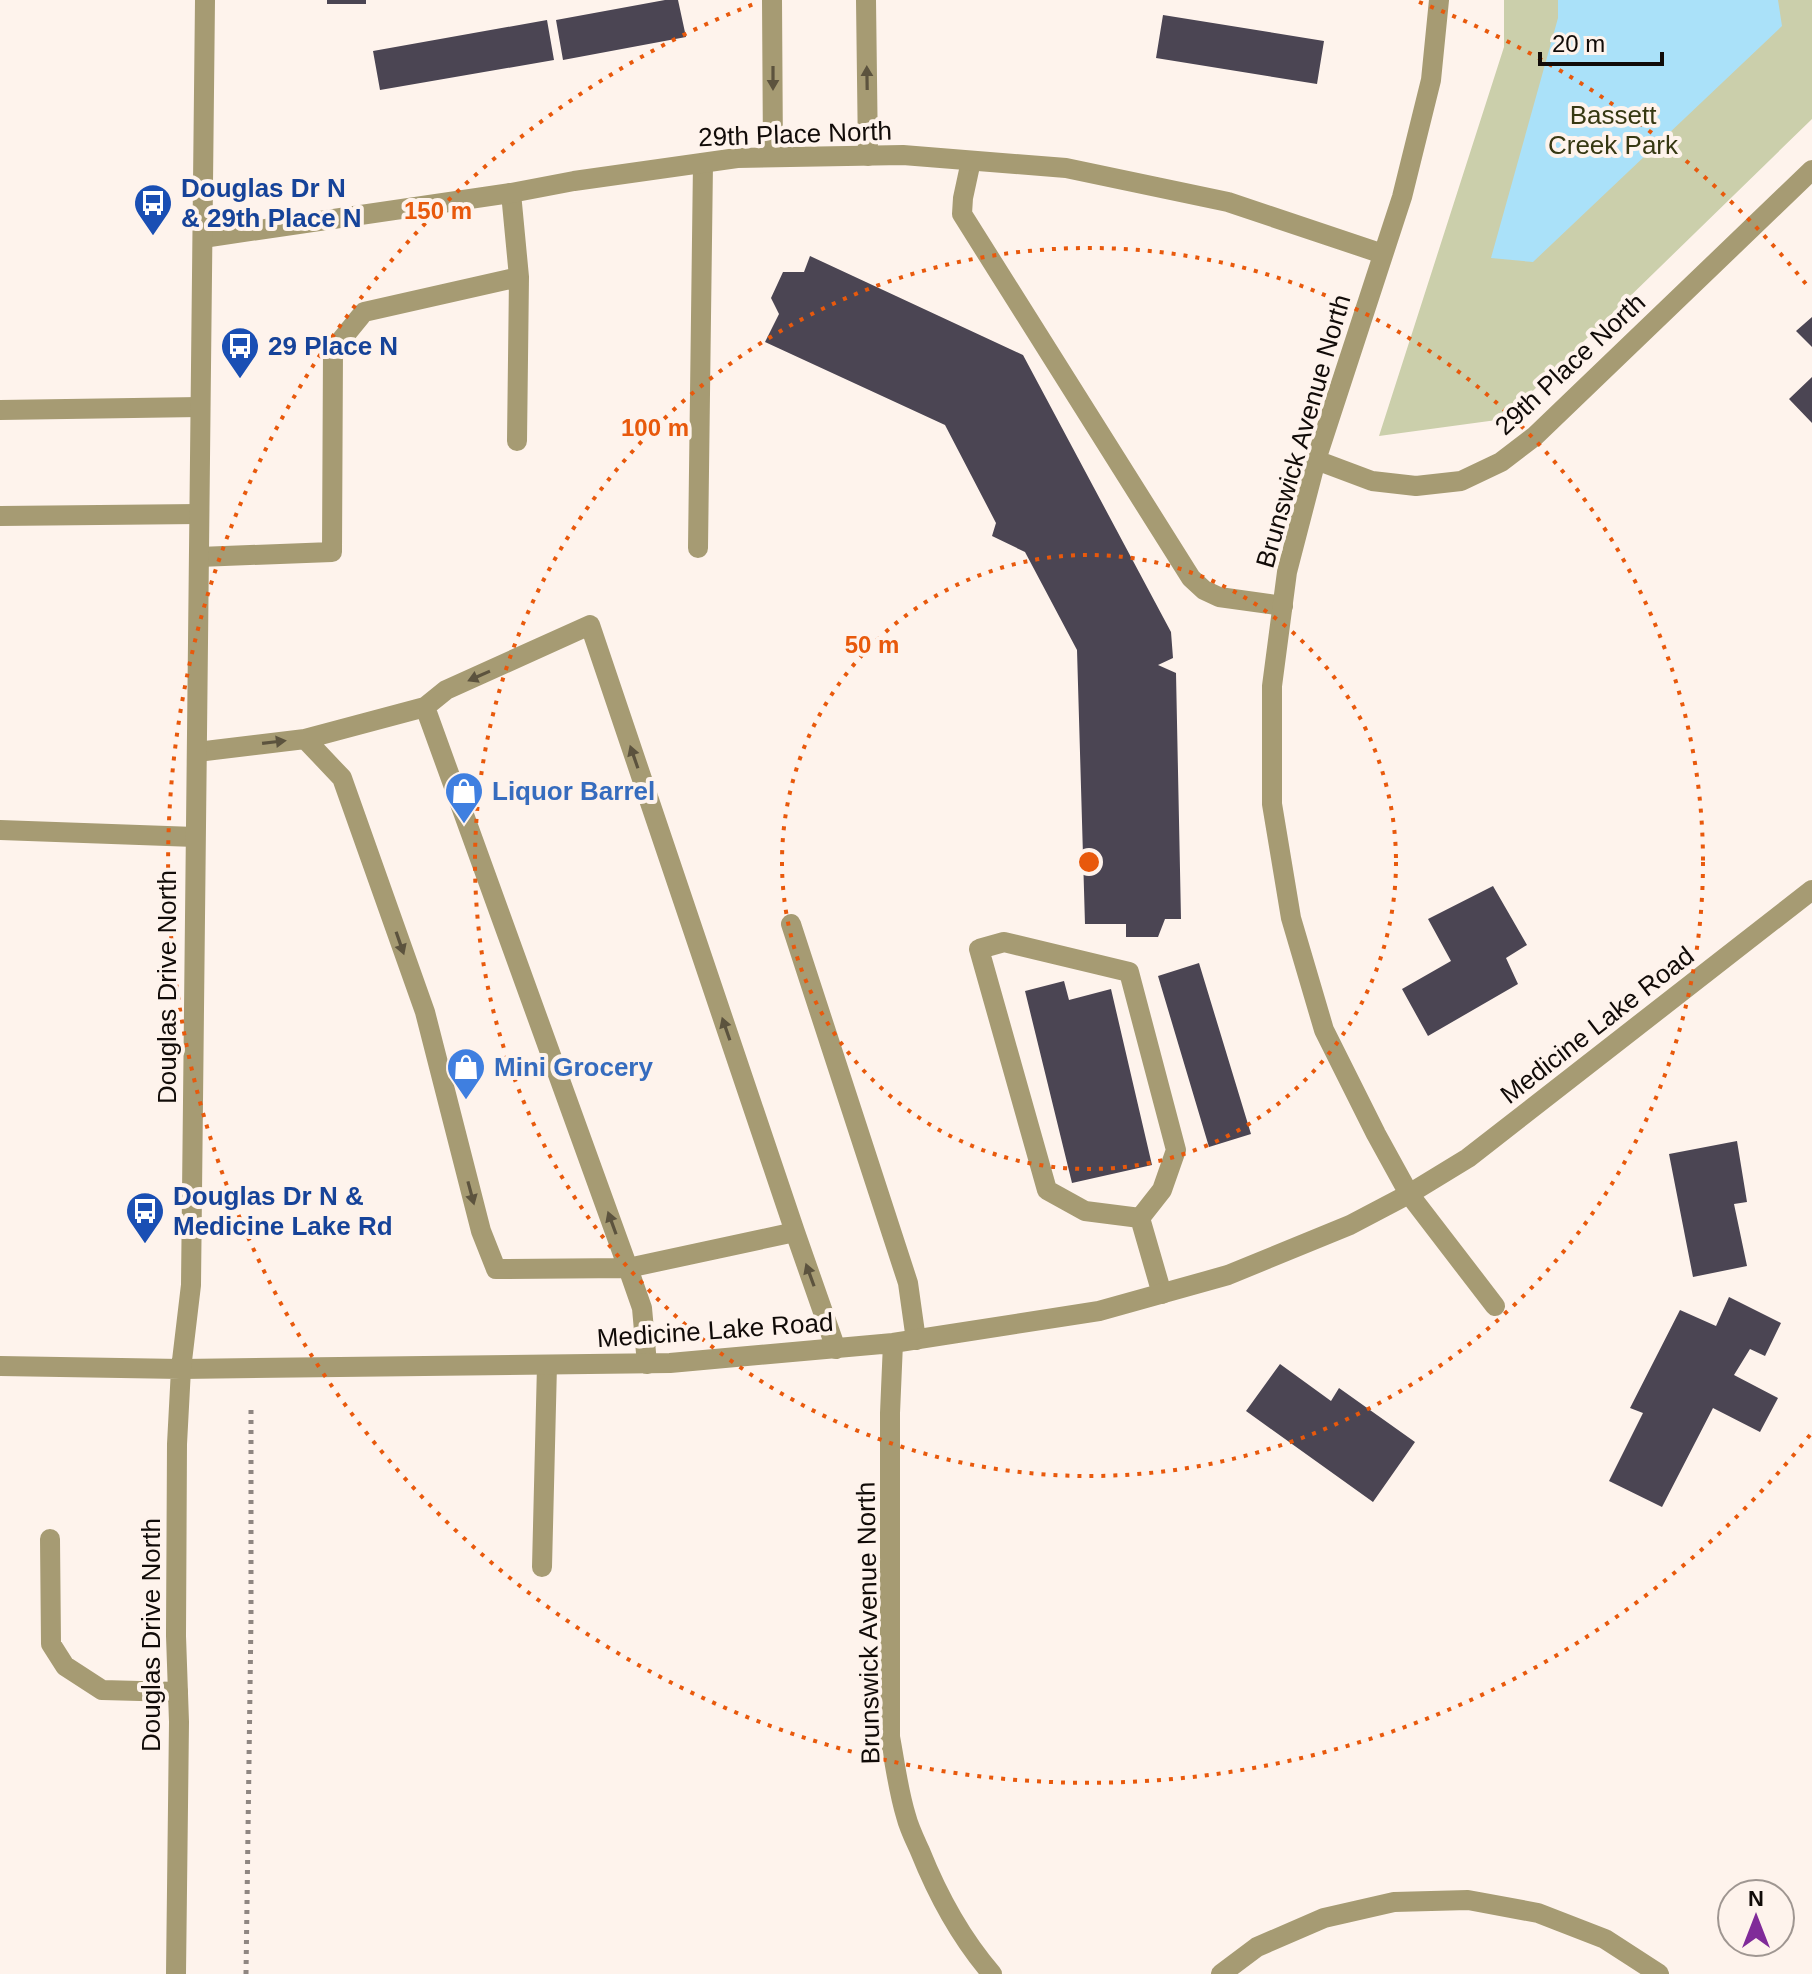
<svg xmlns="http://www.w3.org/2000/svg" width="1812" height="1974" viewBox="0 0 1812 1974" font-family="Arial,sans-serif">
	<rect width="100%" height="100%" fill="#fef3ec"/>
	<path fill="#cbcfab" d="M1504,0h308v119l-308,300 -125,17 125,-389z"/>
	<path fill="#aae1f9" d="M1558,0h220l4,26 -249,236 -42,-4 67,-240z"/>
	<path fill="#4b4553" d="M327,0h39v4h-39z
		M665,0h13l8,37 -123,23 -7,-40z
		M1163,15l161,26 -7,43 -161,-26z
		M547,20l7,40 -174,30 -7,-39z
		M810,256l213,99 148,277 2,26 -15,7 18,8 5,246h-16l-7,18h-32v-13h-41l-8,-274 -52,-98 -33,-16 4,-13 -51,-98 -180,-83 14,-28 -8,-16 12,-26h21z
		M1812,317v30l-16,-16z
		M1812,377v46l-23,-24z
		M1493,886l34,59 -21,13 12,26 -90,52 -26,-47 49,-28 -23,-42z
		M1199,963l52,171 -42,13 -51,-171z
		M1064,981l5,19 42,-11 41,176 -80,18 -47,-192z
		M1737,1141l10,61 -13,2 13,62 -54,11 -24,-123z
		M1729,1297l52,26 -16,33 -15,-7 -16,26 44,23 -18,34 -47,-24 -51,99 -53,-26 34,-68 -13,-5 50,-98 36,16z
		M1280,1364l51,37 8,-13 76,54 -42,60 -127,-91z"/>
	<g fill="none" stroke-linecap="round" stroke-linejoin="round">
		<path stroke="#8f8681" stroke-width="5" stroke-dasharray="4 6" stroke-linecap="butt" d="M246,1974l5,-356v-210"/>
		<path stroke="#a69b73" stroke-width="20" d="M772,0l1,157
			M866,0l2,156
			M971,161l-8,37 -1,16 229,364 13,12 15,7 64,9
			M511,193l8,84
			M0,410l200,-3
			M0,516l199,-2
			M698,548l5,-385
			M199,557l133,-5 1,-202 31,-38 155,-35 -2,164
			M425,707l21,-17 144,-65 205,607 41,117
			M197,752l108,-13 37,39 83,234 56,219 15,38 132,-1 -203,-561 -120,32
			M0,830l195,7
			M791,924l117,359 8,57
			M1140,1218l-55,-7 -38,-21 -68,-241 25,-7 125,30 47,178 -14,40 -22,28 22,76
			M647,1364l-5,-56 -14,-40 167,-36
			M50,1539l1,105 14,22 37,24 76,2
			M542,1567l5,-202"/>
		<path stroke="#a69b73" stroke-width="20" d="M1439,0l-8,80 -29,117 -86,263 -29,112 -15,114v118l19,114 33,112 52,104 33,60 86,112
			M203,238l308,-45 63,-12 163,-23 166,-3 163,13 162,34 155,52
			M1316,460l56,21 44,5 45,-5 40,-19 34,-26 277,-266
			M893,1343l-3,70v324c5,26 8,53 16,79 3,12 9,24 14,35 18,45 40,86 72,123
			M181,1369l489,-6 223,-20 206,-32 129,-36 122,-50 59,-31 59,-36 344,-268
			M1221,1974l36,-27 67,-29 70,-16 74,-2 70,13 67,26 54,35"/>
		<path stroke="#a69b73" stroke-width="20" d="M0,1366l181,3
			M176,1974l3,-252 -3,-86 1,-192 4,-75 10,-84 14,-1285"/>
	</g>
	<defs><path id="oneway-solid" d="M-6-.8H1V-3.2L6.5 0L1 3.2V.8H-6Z" transform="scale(2)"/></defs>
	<g fill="#5c533e">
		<use href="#oneway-solid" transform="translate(773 78) rotate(90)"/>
		<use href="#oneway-solid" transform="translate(867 78) rotate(-91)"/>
		<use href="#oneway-solid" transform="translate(479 676) rotate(156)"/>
		<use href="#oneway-solid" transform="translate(274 742) rotate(-7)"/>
		<use href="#oneway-solid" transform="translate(634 757) rotate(-109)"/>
		<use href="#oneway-solid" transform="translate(400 943) rotate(71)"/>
		<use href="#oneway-solid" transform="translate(726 1029) rotate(-109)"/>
		<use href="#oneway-solid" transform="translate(471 1193) rotate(75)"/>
		<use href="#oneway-solid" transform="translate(612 1223) rotate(-110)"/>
		<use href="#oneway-solid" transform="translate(810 1275) rotate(-110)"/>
	</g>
	<g fill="none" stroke="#e8590c" stroke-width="4" stroke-dasharray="4 8">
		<circle cx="1089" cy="862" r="307"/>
		<circle cx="1089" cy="862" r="614"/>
		<path d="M1810 1435A921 921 0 1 1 759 2M1419 2A921 921 0 0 1 1810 289"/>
	</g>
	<defs>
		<g id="bus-pin" transform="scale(2)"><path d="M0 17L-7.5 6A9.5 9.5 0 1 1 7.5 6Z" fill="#1a4fb4" stroke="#fef3ec"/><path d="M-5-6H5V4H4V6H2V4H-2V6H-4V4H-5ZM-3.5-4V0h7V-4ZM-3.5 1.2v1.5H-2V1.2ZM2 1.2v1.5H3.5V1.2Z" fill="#fff"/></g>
		<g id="shop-pin" transform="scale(2)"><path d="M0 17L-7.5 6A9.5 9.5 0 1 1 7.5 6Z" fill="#3f7fe0" stroke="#fef3ec"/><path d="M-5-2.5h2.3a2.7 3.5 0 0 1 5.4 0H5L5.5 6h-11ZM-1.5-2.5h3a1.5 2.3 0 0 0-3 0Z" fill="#fff"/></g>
	</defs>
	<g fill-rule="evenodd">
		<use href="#bus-pin" x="153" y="203"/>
		<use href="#bus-pin" x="240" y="346"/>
		<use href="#shop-pin" x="464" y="791"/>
		<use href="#shop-pin" x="466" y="1067"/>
		<use href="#bus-pin" x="145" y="1211"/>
	</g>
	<g text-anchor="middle" stroke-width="8" stroke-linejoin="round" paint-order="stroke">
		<g font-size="26" fill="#363812" stroke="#fef3ec">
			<text x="1613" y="124">Bassett<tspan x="1613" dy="30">Creek Park</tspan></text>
		</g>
		<g font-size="26" fill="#110b08" stroke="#fef3ec">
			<text transform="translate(795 134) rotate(-2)" y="9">29th Place North</text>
			<text transform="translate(1570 364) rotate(-43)" y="9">29th Place North</text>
			<text transform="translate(1303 431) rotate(-74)" y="9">Brunswick Avenue North</text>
			<text transform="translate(167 987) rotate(-90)" y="9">Douglas Drive North</text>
			<text transform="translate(1597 1025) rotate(-38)" y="9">Medicine Lake Road</text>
			<text transform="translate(715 1330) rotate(-4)" y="9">Medicine Lake Road</text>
			<text transform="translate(868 1623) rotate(-91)" y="9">Brunswick Avenue North</text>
			<text transform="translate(151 1635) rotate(-90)" y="9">Douglas Drive North</text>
		</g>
		<g font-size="26" font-weight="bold" fill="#164399" stroke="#fef3ec" text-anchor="start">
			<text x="181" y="197">Douglas Dr N<tspan x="181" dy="30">&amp; 29th Place N</tspan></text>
			<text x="268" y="355">29 Place N</text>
			<text x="173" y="1205">Douglas Dr N &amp;<tspan x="173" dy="30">Medicine Lake Rd</tspan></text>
		</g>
		<g font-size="26" font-weight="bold" fill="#366cbe" stroke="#fef3ec" text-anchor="start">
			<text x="492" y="800">Liquor Barrel</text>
			<text x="494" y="1076">Mini Grocery</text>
		</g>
	</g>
	<circle cx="1089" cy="862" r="12" fill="#e8590c" stroke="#fef3ec" stroke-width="4"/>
	<g font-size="24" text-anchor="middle" font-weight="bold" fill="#e8590c" stroke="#fef3ec" stroke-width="8" stroke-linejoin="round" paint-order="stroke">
		<text x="438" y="219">150 m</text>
		<text x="655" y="436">100 m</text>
		<text x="872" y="653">50 m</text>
	</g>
	<g transform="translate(1756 1918)"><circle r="38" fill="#fef3ec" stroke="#9f9691" stroke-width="2"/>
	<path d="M0-6L14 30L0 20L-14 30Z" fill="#802b99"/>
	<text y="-12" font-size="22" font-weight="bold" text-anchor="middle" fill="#110b08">N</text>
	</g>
	<path d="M1540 52v12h122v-12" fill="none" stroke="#110b08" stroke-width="4"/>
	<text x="1552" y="52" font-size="24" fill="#110b08" stroke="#fef3ec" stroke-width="6" paint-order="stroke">20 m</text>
</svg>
